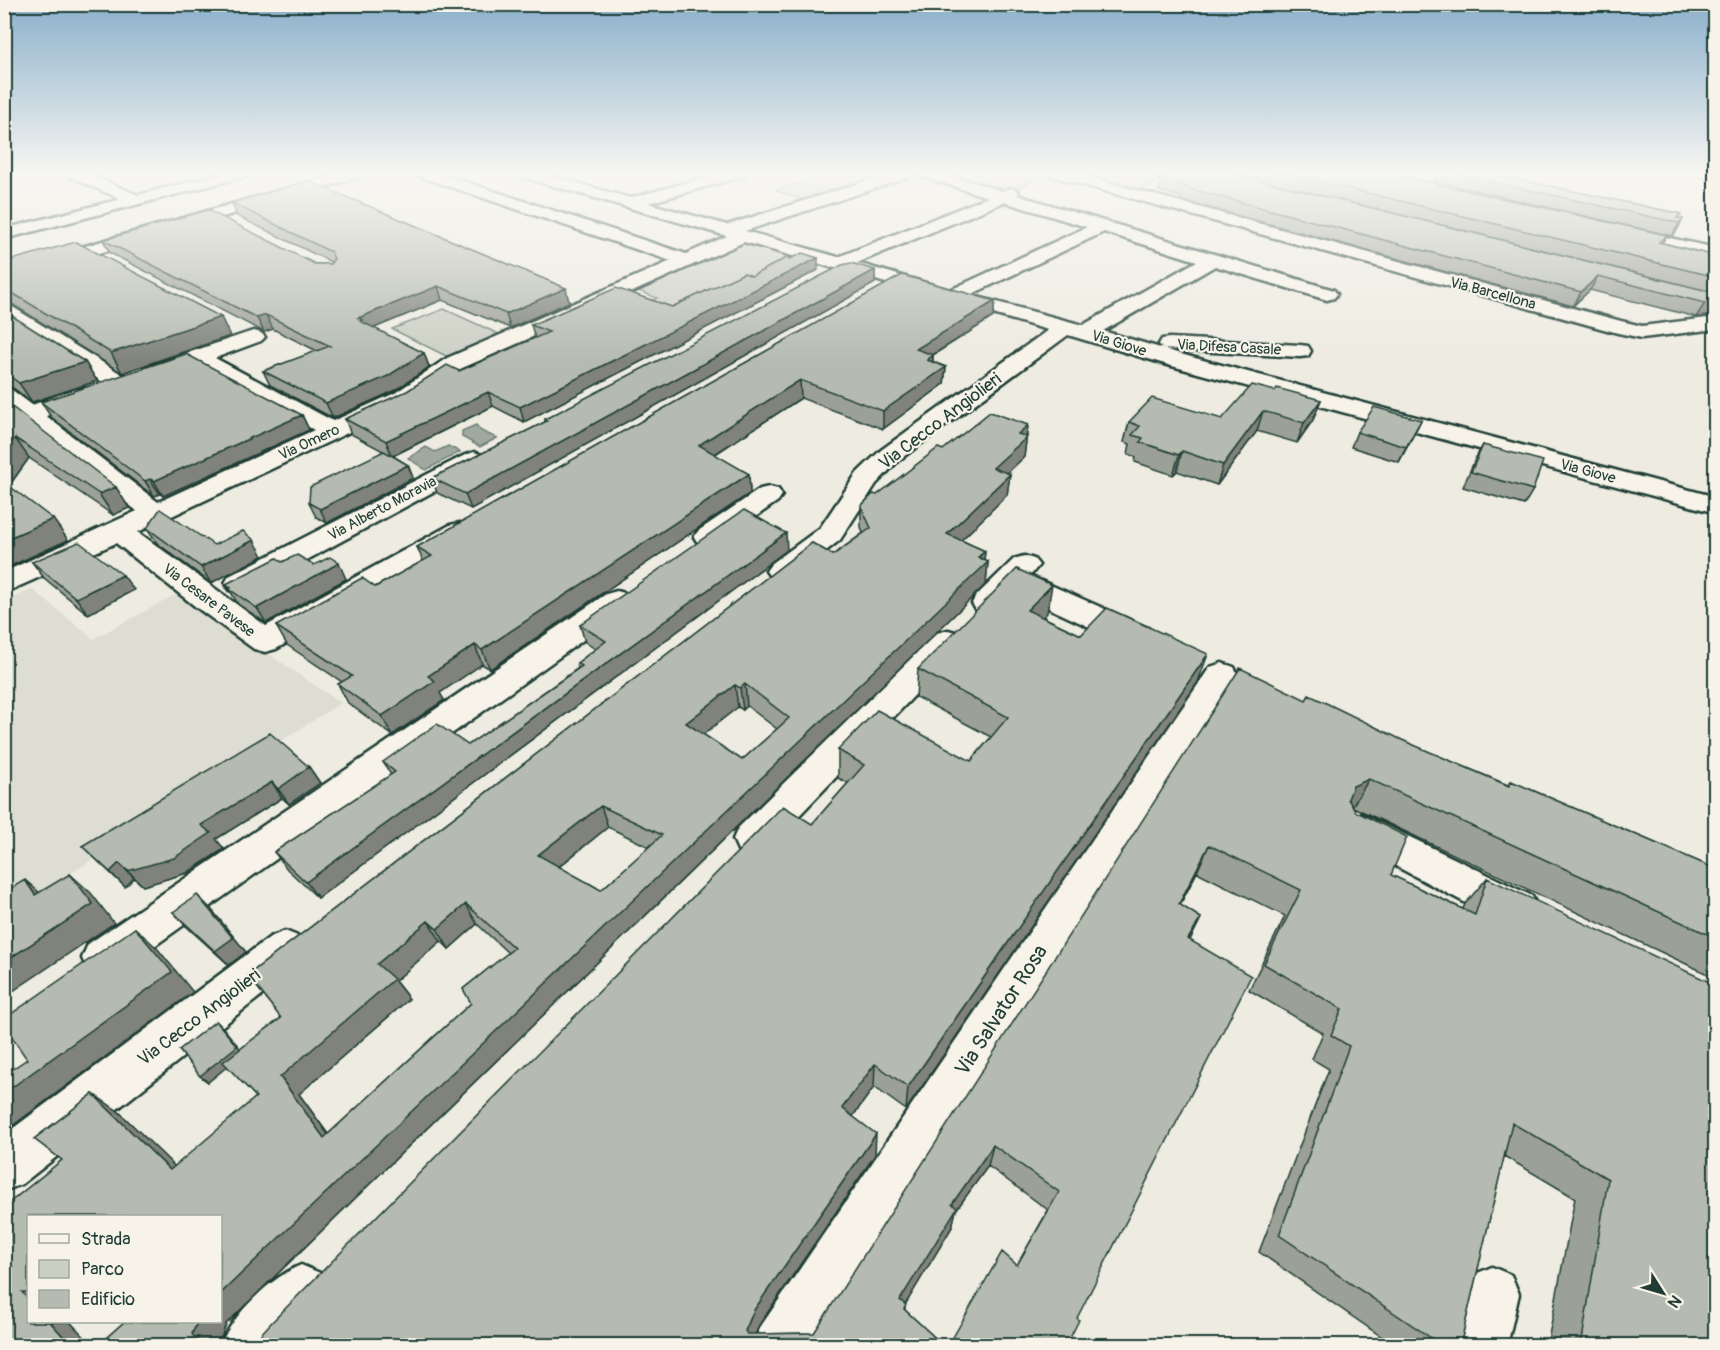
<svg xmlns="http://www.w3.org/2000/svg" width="1720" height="1350" viewBox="0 0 1720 1350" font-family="Pangolin,sans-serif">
	<rect width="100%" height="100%" fill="#eeece1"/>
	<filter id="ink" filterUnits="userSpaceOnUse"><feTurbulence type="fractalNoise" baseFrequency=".0167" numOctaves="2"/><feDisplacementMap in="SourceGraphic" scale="12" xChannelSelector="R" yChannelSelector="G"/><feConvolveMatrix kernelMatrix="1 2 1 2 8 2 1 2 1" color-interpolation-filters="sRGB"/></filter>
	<g filter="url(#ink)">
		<path fill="#ddddd2" d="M32,589l61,50 86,-46 162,110 -336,212v-313z"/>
		<path fill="#cccfc4" stroke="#76867c" stroke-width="1.5" d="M833,173h68l-94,29 -31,-12z
			M935,173h106l2,4 -39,16z
			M1068,173h74l22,6 -28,12z
			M742,241l56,17 -122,60 -35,-13 16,-7 -26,-10z
			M444,309l57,26 -53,22 -56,-28z"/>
		<path fill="#9fa99f" stroke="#6c7e74" stroke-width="1.5" d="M476,425l5,6 16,7 -17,9 -18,-10v-6z
			M448,446l12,6 -34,18 -18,-12 18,-11 9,5z"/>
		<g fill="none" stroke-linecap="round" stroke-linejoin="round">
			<g stroke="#1f3d34" stroke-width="5">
				<path id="minor" d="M65,173h21l52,22 86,-22h26l-3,3 -243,63v-10l117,-30 -53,-23z
					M341,173h24l-3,3 -358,105v-12z
					M415,173h23l248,81 41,-18 -208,-60 -3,-3h24l90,25 92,-25h25l-3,3 -96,27 79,22 165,-52h23l-3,3 -167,55 93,26 150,-60 -67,-21 -3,-3h24l60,18 9,-3 6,2 2,3 -2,2 317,95 3,4 -3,4 -7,2 -112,-34 -112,65 81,24 532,142v16l-548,-148 -100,-30 -169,125 -23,24 -36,56 -49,38 -10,2 -10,-2 -5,-7 5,-7 49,-36 37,-55 24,-23 167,-120 -304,-88 -281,126 -52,35 -273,129 128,94 184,-101 10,-2 10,2 4,6 -4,6 -194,112 -11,3 -11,-3 -58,-42 -80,-64 -112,50v-21l133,-61 -111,-87 -22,6v-15l8,-3 -8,-5v-19l8,2 20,15c19,-6 45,-21 64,-16l4,5 -4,5 -50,17 112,86 156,-72 -119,-65 -41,14 -8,-2 -3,-5 3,-5 101,-34 7,-2 7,2 4,4 -4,4 -46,17 118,63 62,-28 52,-35 224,-97 -253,-85zM1004,202l83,25 -137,63 -93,-27zM1104,232l93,29 -114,64 -113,-30z
					M1048,173h25l548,148 21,5 74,-9v12l-74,9 -24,-5 -567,-157z
					M1375,173h36c-7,7 -26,8 -35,5l-3,-3z
					M1697,173h19v7l-16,-4z
					M1619,227l97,21v11l-103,-23 -3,-4 3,-4z
					M4,304l7,2 117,72 3,5 -3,5 -8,2 -8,-2 -108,-69z
					M1170,338l130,7 8,1 3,5 -3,5 -8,1 -138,-8 -3,-5 3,-5z
					M474,452l9,3 4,5 -4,5 -232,125 -11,2 -11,-2 -4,-7 4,-7 236,-121z
					M769,487l9,2 4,6 -4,6 -60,42 -10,2 -10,-2 -4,-6 4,-6 62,-42z
					M1024,556l10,3 5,6 -9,11 118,52 5,8 -5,8 -11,3 -11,-3 -112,-52c-12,14 -19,23 -38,18l-4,-7 4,-7 38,-37z
					M617,591l11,3 4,7 -4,7 -510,364 -15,6 -15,-6 -6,-14 6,-14 518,-350z
					M948,630l11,3 5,8 -5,8 -193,201 -14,5 -14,-5 -5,-11 5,-11 199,-195z
					M1222,663l12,4 4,8 -4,8 -420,663h-61l8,-20 449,-659z
					M1362,814l170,82 6,13 -6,13 -15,5 -15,-5 -154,-81 -5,-11 5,-11z
					M285,931l15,6 6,14 -6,14 -278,219 -18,7v-56l266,-198z
					M301,1265l19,8 8,19 -8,19 -32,35h-68c13,-32 50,-68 81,-81z
					M1492,1267l19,8 8,19 -12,52h-56l14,-52 8,-19z"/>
			</g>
			<use href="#minor" fill="#f7f3e8" fill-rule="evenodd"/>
		</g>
		<path fill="#9ca197" stroke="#1f3d34" stroke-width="1.5" fill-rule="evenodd" d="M1132,173h98l486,120v22l-20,2 -106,-27 -17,16 -393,-106 1,-3 -22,-6 2,-11z
			M1232,173h161l17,5 257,57 -5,8 54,13v37z
			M1438,173h46l197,41 -3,4 5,1 -7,13 -4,4 -238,-55z
			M232,203l337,99 -59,26 -68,-28 -69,28 51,25 5,14 -35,24 -61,27 -63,-33 -7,-14 54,-20 -44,-22 -9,3 -154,-79 -7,-13 212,24h15l1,-2 -94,-46z
			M4,262l226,74 -108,37 -110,-69 -8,-1z
			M818,270l-294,152 -31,-16 -100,50 15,9 5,13 -86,45 -11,-6 -7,-14 74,-52 -32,-17 -6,-15 190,-81 -4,-13 141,-18 80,-31z
			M875,270v13l-404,226 -34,-16 -5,-15 113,-56v-3z
			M902,275l93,26 -2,16 -60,38v7l13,5 -2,17 -61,45 -82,-31 -87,57 35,19 1,19 -260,176 -8,-5 -42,29 4,7 -52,35 -44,-32 -10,-19 4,-2 -55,-37 -11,-19 99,-39 48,-26 -6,-14z
			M4,311l81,51 12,19 -65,21 -19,-14 -9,-1z
			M1275,391l46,9 -8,20 -16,23 -40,-12 -40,54 -40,-14 -4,4 -38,-13 1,-5 -8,-3 2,-10 -6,-2 5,-20 93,-3z
			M41,402l261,13 7,15 -146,66 -3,-2 -6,2 -103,-79z
			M4,408l125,100 -16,7 -84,-57 -20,28 59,54 -64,29z
			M990,412l38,13 -4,32 -17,16 3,1 -3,21 -46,45 24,11 -1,9 4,2 -2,22 -760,740 -8,22h-121l27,-24h96v-106h-192v106h42l23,24h-89v-139l58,-47 -28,-21 59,-45 25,17 57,56 81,-70 -29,-31 -19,16 -8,-6 -21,-26 37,-29 7,7 17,21 41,-31 -33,-43 564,-432 21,12 30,-22 -2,-6v-21l12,-12 4,1 61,-47 5,2zM747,706l30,23 -35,31 -39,-26 35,-27 5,3zM608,827l41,20 -48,43 -42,-23zM477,924l31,29 -45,36 8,14 -143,131 -29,-40 110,-95 -14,-18 46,-40 8,8z
			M1421,420l-7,14 -15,28 -48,-15 6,-15z
			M1483,445l50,45 -9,15 -61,-18 12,-28z
			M147,528l67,17 49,11 -52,27 -54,-40z
			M787,550l-469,348 -31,-29 -13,-17 117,-77 -8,-13 85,-17 110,-77 -1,-5 18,-14 -10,-7 -5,-17z
			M32,562l102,28 -46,24 -44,-36z
			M282,562l32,3 32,14 -80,44 -28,-19 -12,-20z
			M1047,613l-4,4 38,18 117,47 -292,428 -32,-23 -21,29 22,39 -116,170 -4,9 59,-1 492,-633 202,85 3,-4 205,88v109l-363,-171 38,68 72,34 2,-5 22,-26 229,468h-169l28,-148 -71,-42 -44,190h-65l-136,-94 70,-183 -17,-10 11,-26 -74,-43 36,-74 -88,-44 -17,33 21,13 -11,22 -113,378 -60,-53 31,-55 -60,-44 -32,44 -4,17 -47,77v6l39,36h-694l562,-522 36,-41 -10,-5v-28l133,11 20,-24 -75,-40 2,-28z
			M309,767l11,16 -31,21 -7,-6 -66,41 8,10 -37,24 -44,13 -9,-8 -9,9 -43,-41z
			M211,909l35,43 -17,13 -42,-38 -14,-15z"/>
		<path fill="#7f837b" stroke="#1f3d34" stroke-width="1.5" d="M1683,219l-7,13 -4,4 7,-13z
			M818,258v12l-294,152 -4,-15z
			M875,270v13l-404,226 -6,-15z
			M1598,276l-8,14 -17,16 8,-14z
			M438,286l4,14 -75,31 -9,-13z
			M566,288l3,14 -59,26 -4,-14z
			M995,301l-2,16 -78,49 1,-17z
			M1716,302v13l-20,2 9,-14z
			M266,315l7,14 -9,3 -7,-14z
			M221,317l9,19 -108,37 -11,-20z
			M424,353l5,14 -35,24 -61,27 -7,-15z
			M933,355l-1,17 -5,-12z
			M85,362l12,19 -65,21 -13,-19z
			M946,367l-2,17 -61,45v-18z
			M800,380l1,18 -100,65 -2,-18z
			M488,392l5,14 -101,50 -6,-15z
			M1321,400l-8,20 -16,23 7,-20z
			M1263,411l-6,20 -40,54 6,-20z
			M302,415l7,15 -146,66 -9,-15z
			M1421,420l-7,14 -15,28 7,-15z
			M1028,425l-4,32 -33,32 2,-21 25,-34z
			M15,438l14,20 -24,33 -1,-40z
			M1182,451l-5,20 -4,4 6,-20z
			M408,465l5,13 -86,45 -7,-14z
			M749,474l1,19 -260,176 -8,-19z
			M1010,474l-3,21 -61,60 1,-21z
			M150,479l10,15 -6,2 -9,-15z
			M116,487l13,21 -16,7 -14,-21z
			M53,519l15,21 -64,29v-29z
			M786,533l1,17 -469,348 -12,-16z
			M254,540l9,16 -52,27 -10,-16z
			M985,551l-2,16 5,-5 -2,22 -760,740 -8,22h-27l3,-9 -2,-3 5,-12h23v-28z
			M339,563l7,16 -80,44 -9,-15z
			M123,575l11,15 -46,24 -12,-16z
			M1052,585l-5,28 -24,25 4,-28z
			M475,645l7,19 -42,29 4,7 -52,35 -10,-19 46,-40z
			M1208,654l-10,28 -292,428 2,-23z
			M745,684l2,22 -4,4 -3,-22z
			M735,685l3,22 -48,38 -4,-22z
			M309,767l11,16 -31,21 -11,-15z
			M1369,779l-17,28 -15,6 16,-27z
			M272,782l10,16 -66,41 8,10 -37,24 -44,13 -15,-15 73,-46z
			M601,806l7,21 -61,49 -9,-21z
			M1209,845l-12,27 -30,58 12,-26z
			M119,863l15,15 -9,9 -15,-15z
			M70,874l21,19 23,30 -110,74v-35z
			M25,880l22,19 -12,-4z
			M197,895l14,14 35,43 -17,13 -14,-14z
			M466,904l11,20 -28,25 -12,-20z
			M1201,918l-13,26v-5z
			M428,921l13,20 -46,40 14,18 -110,95 43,60 -18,-16 -44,-61 97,-113z
			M135,928l22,20 36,44 -189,140v-39z
			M216,1021l7,7 21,25 -36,29 -8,-6z
			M875,1064l-1,23 -31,43 -1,-22z
			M93,1094l25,17 77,75 -25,-16z
			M876,1134l-1,21 -116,170 -8,20 -6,-14 9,-21z
			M993,1145l-5,21 -32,44 -4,17 -53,88 1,-15 52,-96z
			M50,1322h20l23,24h-21z"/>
		<path fill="#b5bbb0" stroke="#1f3d34" stroke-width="1.5" fill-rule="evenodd" d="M1176,173h54l486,120v9l-11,1 -107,-27 -17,16 -398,-105 4,-1 -26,-7z
			M1284,173h109l17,5 257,57 -8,7 57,14v21z
			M1451,173h33l71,14 126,27 -4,4 6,1 -4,4z
			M308,181l258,107 -60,26 -68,-28 -80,32 5,2 -3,1 64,32 -36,23 -62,27 -63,-32 67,-25 -64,-31 -9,3 -154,-78 105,-30 107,54h15l4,-5 -3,-7 -99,-49z
			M76,242l145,75 -110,36 -107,-65v-26z
			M802,253l16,5 -298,149 -32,-15 -102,49 -41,-22 62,-28 40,-26 12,6 90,-39 -18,-7 85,-37 56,19 72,-34 8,3 34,-18 4,1z
			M851,263l24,7 -410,224 -33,-16 115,-57 -2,-2 297,-154z
			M902,275l93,26 -79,48 17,6 -6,5 19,7 -63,44 -83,-31 -101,65 50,29 -267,176 -7,-5 -47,31 7,5 -53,35 -44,-32 14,-8 -76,-50 86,-48 13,9 57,-31 -15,-9z
			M4,311l81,51 -66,21 -15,-11z
			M186,354l116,61 -148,66 -4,-2 -5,2 -104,-79z
			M1252,385l23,6 2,-3 44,12 -17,23 -41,-12 -40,54 -41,-14 -3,4 -39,-13 3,-4 -11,-3 8,-9 -11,-4 23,-24 70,21z
			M12,407l104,80 -17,7 -84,-56 -11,13v-43z
			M1374,407l47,13 -15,27 -49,-15z
			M990,412l38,13 -10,9 9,3 -34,31 17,6 -63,60 38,17 -7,6 10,5 -768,732v-78h-192v76h-6l6,7v23h22l22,24h-68v-139l58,-47 -28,-21 59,-45 77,76 86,-73 -33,-35 58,-44 -33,-43 564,-432 21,12 38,-27 -10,-22 12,-12 4,1 61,-47 5,2zM745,684l44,34 -47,42 -56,-37 49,-38 5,3zM601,806l61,29 -61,55 -63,-35zM466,904l48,44 -51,41 8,14 -147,135 -44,-61 114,-98 -17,-15 51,-43 9,8z
			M1483,445l60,16 -10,29 -62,-18z
			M384,451l24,14 -88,44 -11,-6 1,-16z
			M4,482l49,37 -49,21z
			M160,509l54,36 29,-14 11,9 -53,27 -54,-39z
			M744,510l42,23 -480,349 -32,-30 121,-80 -12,-10 54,-38 31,21 114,-79 -5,-3 29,-22 -26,-16z
			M79,542l44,33 -47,23 -44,-36z
			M297,555l17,10 16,-8 9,6 -82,45 -28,-19 2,-1 -5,-4 51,-26 5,4z
			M1017,569l35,16 -25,25 54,25 26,-27 101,46 -300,433 -33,-23 -33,44 34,26 -122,176 -9,21 2,3 67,-1 426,-665 66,32 3,-5 13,6 80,39 107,46 2,-5 205,88v69l-347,-159 -16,7 -5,13 7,12 52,26 -16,38 84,40 12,-37 229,107v361h-135l27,-167 -96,-56 -52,223h-17l-164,-111 70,-189 -18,-11 11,-26 -78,-45 37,-74 -92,-45 -30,59 22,14 -13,21 63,37 -174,342 2,2 -13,26h-118l54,-94 15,13 42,-73 -66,-47 -41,59 5,4 -57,92 6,5 -2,4 40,37h-694l21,-23 512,-517 29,18 52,-59 -26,-15 39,-40 94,51 37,-44 -90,-48z
			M270,733l39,34 -31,22 -6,-7 -71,43 10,8 -37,25 -46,13 -9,-8 -9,9 -28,-26z
			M70,874l23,30 -89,58v-70l21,-12 10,15z
			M197,895l36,43 -18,13 -42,-39z
			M135,928l37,44 -168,121v-18l23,-16 -23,-33v-7z
			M216,1021l21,25 -37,30 -21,-26z
			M124,1322h73l-5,12 2,3h5l-8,9h-94z"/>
	</g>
	<linearGradient id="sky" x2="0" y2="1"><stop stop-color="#8bb0cb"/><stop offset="0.48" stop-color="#f7f6f2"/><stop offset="1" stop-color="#f7f6f2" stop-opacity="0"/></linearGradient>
	<rect width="1720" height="362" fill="url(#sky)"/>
	<g text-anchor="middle" stroke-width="4.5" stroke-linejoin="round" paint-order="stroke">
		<g font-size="15" fill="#1f3d34" stroke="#f7f3e8">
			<text transform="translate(1493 293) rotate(15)" y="5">Via Barcellona</text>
			<text transform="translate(1119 343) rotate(17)" y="5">Via Giove</text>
			<text transform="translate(1229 347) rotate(3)" y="5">Via Difesa Casale</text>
			<text transform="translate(309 442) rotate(-25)" y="5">Via Omero</text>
			<text transform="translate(1588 471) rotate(15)" y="5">Via Giove</text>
			<text transform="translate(382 508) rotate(-28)" y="5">Via Alberto Moravia</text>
			<text transform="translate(209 600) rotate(37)" y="5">Via Cesare Pavese</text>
		</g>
		<g font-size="18" fill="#1f3d34" stroke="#f7f3e8">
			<text transform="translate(940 421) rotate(-37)" y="6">Via Cecco Angiolieri</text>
			<text transform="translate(199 1017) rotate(-37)" y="6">Via Cecco Angiolieri</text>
		</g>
		<g font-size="21" fill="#1f3d34" stroke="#f7f3e8">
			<text transform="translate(1001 1010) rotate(-57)" y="7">Via Salvator Rosa</text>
		</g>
	</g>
	<rect width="1720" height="1350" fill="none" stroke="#f7f3e8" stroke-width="24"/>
	<rect x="12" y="12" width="1696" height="1326" fill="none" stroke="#1f3d34" stroke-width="2" filter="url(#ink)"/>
	<rect x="27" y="1215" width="195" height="108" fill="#f7f3e8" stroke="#a1aaa0" stroke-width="1.5"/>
	<rect x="39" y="1234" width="30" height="9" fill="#f7f3e8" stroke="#a1aaa0" stroke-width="1.5"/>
	<text x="81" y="1245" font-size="18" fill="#1f3d34">Strada</text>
	<rect x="39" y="1260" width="30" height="18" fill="#cccfc4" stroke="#a1aaa0" stroke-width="1.5"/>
	<text x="81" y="1275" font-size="18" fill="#1f3d34">Parco</text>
	<rect x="39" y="1290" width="30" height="18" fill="#b5bbb0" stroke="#a1aaa0" stroke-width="1.5"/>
	<text x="81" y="1305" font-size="18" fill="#1f3d34">Edificio</text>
	<g transform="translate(1663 1293) rotate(127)" stroke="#f7f3e8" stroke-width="4.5" paint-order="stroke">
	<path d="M0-4.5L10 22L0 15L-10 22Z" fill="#1f3d34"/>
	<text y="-9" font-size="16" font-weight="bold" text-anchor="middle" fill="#1f3d34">N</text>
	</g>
</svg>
